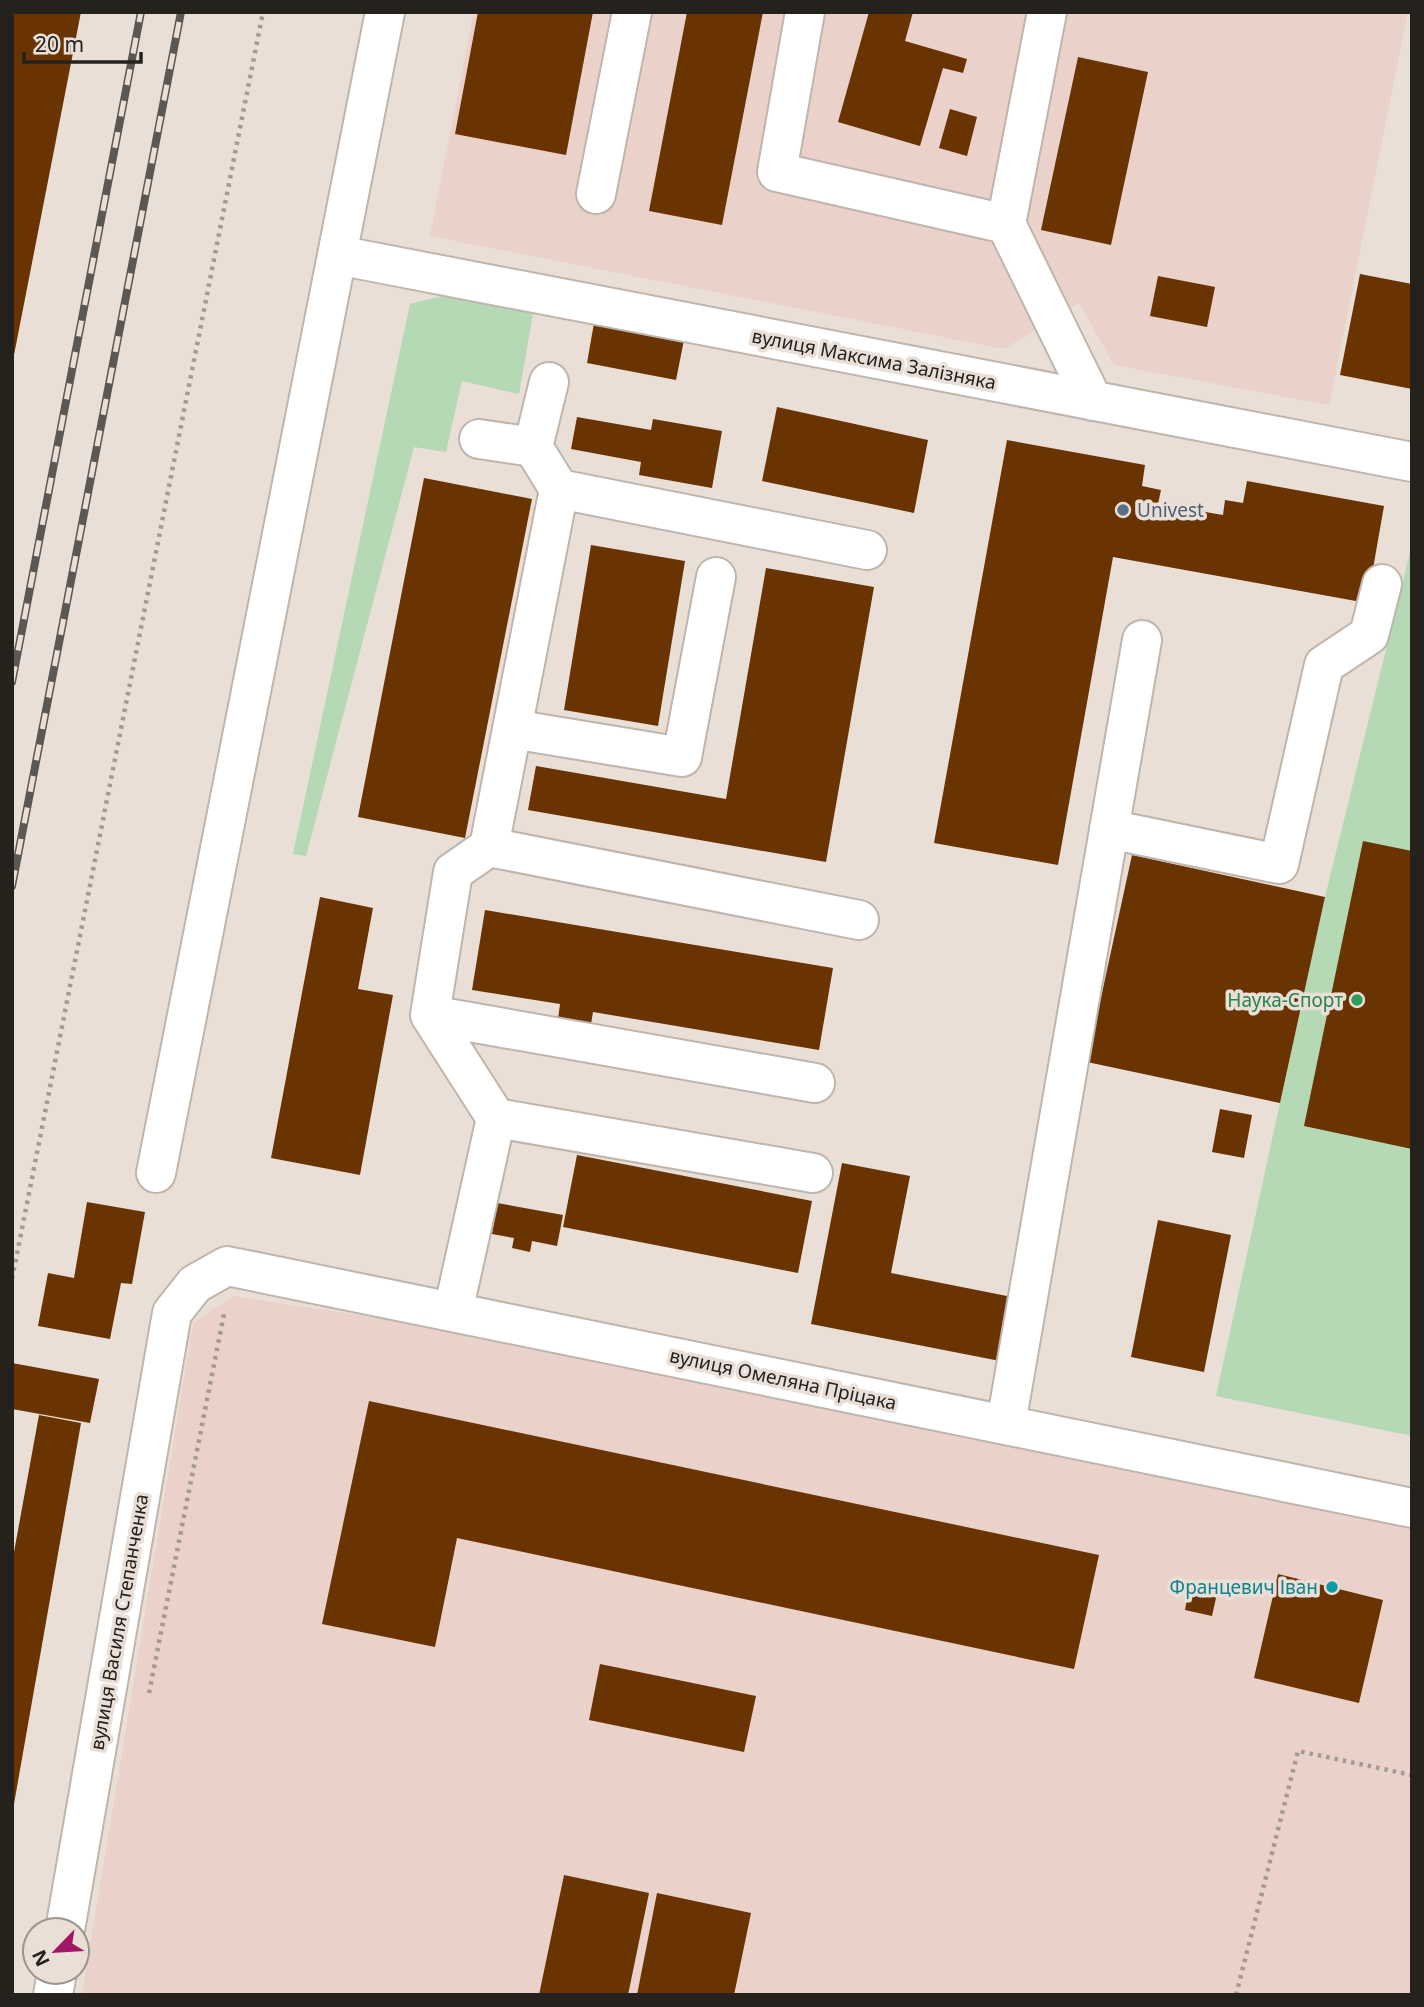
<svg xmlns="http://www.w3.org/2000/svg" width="1424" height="2007" viewBox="0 0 1424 2007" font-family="'Noto Sans',sans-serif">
	<rect width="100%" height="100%" fill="#e9dfd6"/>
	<path fill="#ead1c9" d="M474,12h934l-79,393 -215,-40 -35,-62 -75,46 -574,-113z
		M233,1296l209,32 970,193v474h-1330l111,-672z"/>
	<path fill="#b4d9b4" d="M458,292l76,16 -15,86 -57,-13 -16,71 -32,-5 -108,409 -13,-2 117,-550z
		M1412,544v892l-196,-40 109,-499z"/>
	<path fill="#693302" d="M12,12h69l-67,343h-2z
		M478,12h115l-27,143 -111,-21z
		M687,12h76l-41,213 -73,-14z
		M869,12h44l-8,29 62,18 -4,14 -20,-5 -23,78 -82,-24z
		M1078,57l70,15 -37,173 -70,-15z
		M950,109l27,8 -10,39 -28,-8z
		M1360,274l52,10v105l-72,-14z
		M1158,276l57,11 -8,40 -57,-11z
		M594,323l90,17 -8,40 -89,-17z
		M777,407l151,33 -14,73 -152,-32z
		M577,417l74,13 2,-11 69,12 -10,57 -73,-13 2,-13 -70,-13z
		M1007,440l138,25 -3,21 19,4 -3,14 65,11 2,-15 18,3 4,-22 137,25 -17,97 -254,-46 -55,308 -124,-22z
		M424,478l108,21 -67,339 -107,-21z
		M591,545l94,16 -27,165 -94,-16z
		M766,568l108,19 -48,275 -298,-52 8,-44 190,33z
		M1363,841l49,10v298l-108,-23z
		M1132,855l193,42 -45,206 -193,-41z
		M320,897l53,11 -15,81 35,6 -33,180 -89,-17z
		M485,910l348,58 -14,82 -226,-38 -2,12 -33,-5 2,-15 -88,-14z
		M1220,1109l32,6 -8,43 -32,-6z
		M577,1155l235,46 -14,72 -235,-46z
		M842,1163l68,13 -19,97 121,24 -12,64 -189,-37z
		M87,1202l58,10 -13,72 -11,-1 -11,56 -72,-13 10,-53 26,5z
		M497,1203l66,12 -6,31 -25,-5 -2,11 -18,-4 2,-10 -22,-4z
		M1158,1220l73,15 -27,137 -73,-15z
		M12,1363l87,16 -9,44 -78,-14z
		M369,1401l730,154 -25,114 -617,-131 -22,109 -113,-23z
		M39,1415l42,8 -67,381 -2,-241z
		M1278,1574l105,26 -24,103 -105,-25z
		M1190,1583l28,6 -6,27 -27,-6z
		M600,1664l156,32 -12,56 -155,-32z
		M564,1875l85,18 -21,102h-89z
		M657,1893l94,20 -17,82h-97z"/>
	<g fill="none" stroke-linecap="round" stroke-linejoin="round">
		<g stroke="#bfb5ac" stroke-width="42">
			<path id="minor" d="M805,12l-28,160 229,52
				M1047,12l-41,212 87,177
				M596,194l36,-182
				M337,255l1075,207
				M549,382l-16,65 26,42 308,61
				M479,439l54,8
				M559,489l-70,358 370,73
				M512,729l170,28 34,-180
				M1109,829l170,35 45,-199 45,-30 13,-51
				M430,1015l385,68
				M496,1118l317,55
				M156,1173l229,-1161
				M453,1312l43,-194 -66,-103 23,-143 36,-25
				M1006,1424l136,-784
				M65,1930l107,-617 23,-29 32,-18 1185,242
				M53,1995l4,-23"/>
		</g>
		<path stroke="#a29b94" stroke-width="4.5" stroke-dasharray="3.5 5" stroke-linecap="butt" d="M12,1279l251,-1267
			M149,1693l75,-379
			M1236,1995l62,-244 114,24"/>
		<use href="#minor" stroke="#fff" stroke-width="38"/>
		<g stroke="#5c5752" stroke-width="8">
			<path id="rail" d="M12,682l129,-670
				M12,886l169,-874"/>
		</g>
		<use href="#rail" stroke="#e9dfd6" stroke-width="5" stroke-dasharray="16" stroke-linecap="butt"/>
	</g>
	<circle fill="#5c6f8a" stroke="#e9dfd6" stroke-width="2.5" cx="1123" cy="510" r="7"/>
	<circle fill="#2e9e5b" stroke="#e9dfd6" stroke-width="2.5" cx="1357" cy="1000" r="7"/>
	<circle fill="#0f9aa8" stroke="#e9dfd6" stroke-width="2.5" cx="1332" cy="1587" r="7"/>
	<g text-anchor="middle" stroke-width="7" stroke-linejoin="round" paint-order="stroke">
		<g font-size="19" fill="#25221e" stroke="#e9dfd6">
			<text transform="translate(874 359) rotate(11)" y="7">вулиця Максима Залізняка</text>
			<text transform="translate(783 1379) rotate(12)" y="7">вулиця Омеляна Пріцака</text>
			<text transform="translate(119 1622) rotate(-80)" y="7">вулиця Василя Степанченка</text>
		</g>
		<g font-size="19" fill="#4e5e75" stroke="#e9dfd6" text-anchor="start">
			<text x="1137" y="517">Univest</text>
		</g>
		<g font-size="19" fill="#27864d" stroke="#e9dfd6" text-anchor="end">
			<text x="1343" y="1007">Наука-Спорт</text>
		</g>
		<g font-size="19" fill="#0d838f" stroke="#e9dfd6" text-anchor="end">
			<text x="1318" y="1594">Францевич Іван</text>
		</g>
	</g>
	<rect width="1424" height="2007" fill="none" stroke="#25221e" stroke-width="28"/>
	<g transform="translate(56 1951) rotate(245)"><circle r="33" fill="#e9dfd6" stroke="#9b938c" stroke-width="2"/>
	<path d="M0-5L12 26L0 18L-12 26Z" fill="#a01865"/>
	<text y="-10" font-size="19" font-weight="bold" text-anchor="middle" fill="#25221e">N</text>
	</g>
	<path d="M24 52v10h117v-10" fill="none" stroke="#25221e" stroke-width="3.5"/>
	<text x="35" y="52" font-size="21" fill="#25221e" stroke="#e9dfd6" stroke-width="5" paint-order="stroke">20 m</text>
</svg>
